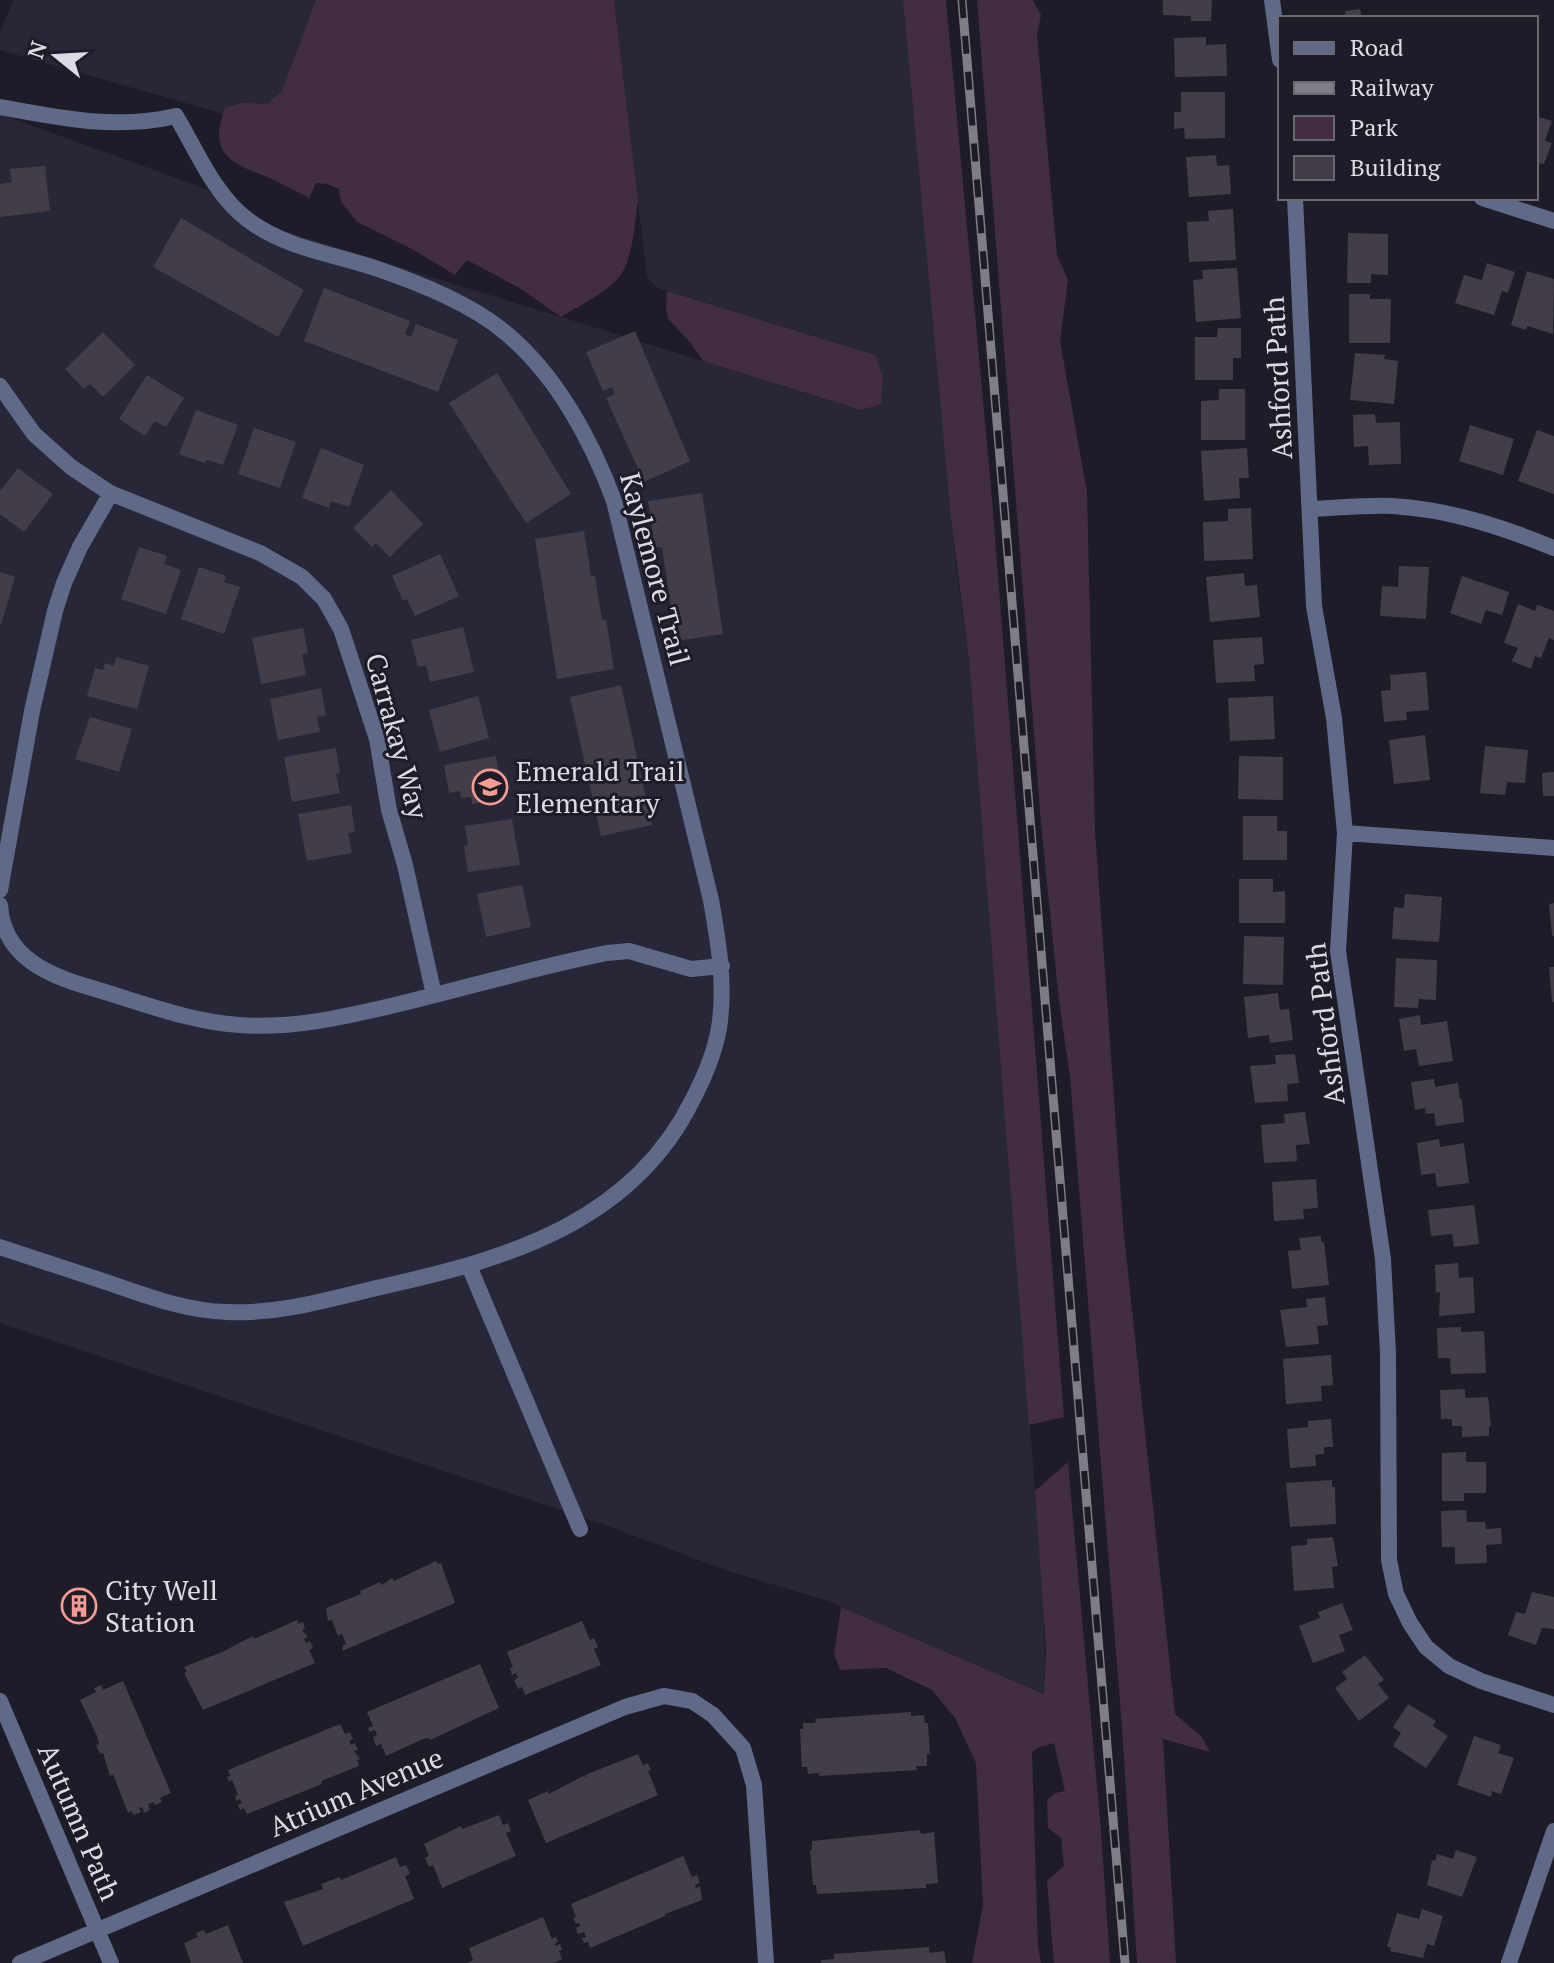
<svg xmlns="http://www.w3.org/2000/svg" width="1554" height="1963" viewBox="0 0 1554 1963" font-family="'PT Serif',serif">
	<rect width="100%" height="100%" fill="#1d1c28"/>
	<path fill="#282738" d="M14,0h302l-47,127 -269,-77v-19z
		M614,0h289l53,566 13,94 75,942 1,92 -220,-94 -97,-29 -120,-45 -608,-203v-1209l223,81 25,25 613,190 14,-55 -217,-67 -11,-11z"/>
	<path fill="#432d42" d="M316,0h298l24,200c-3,21 -5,56 -16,73 -13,19 -42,32 -61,44l-40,-28 -54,-29 -12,15 -45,-27 -53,-26 -16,-20 -2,-13 -11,-5 -12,-1 -7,15c-13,-7 -26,-14 -40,-20 -39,-16 -61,-23 -44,-70l17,-5 25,1 15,-13z
		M903,0h43l45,486 73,931 -35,8 -60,-765 -18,-142z
		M977,0h56l8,15 -4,20 20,220 11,25 -8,61 27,151 8,338 28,395 52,489 26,22 9,16 -47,-13 13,224h-39l-15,-236 -52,-650 -11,-76 -18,-177z
		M667,291l208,64 8,22 -2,27 -20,6 -158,-49 -14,-20 -21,-22 -2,-12z
		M1068,1462l33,369 9,132h-56l-7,-82 17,-15 -3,-28 -13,-10 -1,-28 8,-7 10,-2 -11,-48 -15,4 -7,5 6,194 3,17h-69l11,-58 -7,-142 -21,-45 -23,-28 -46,-22 -46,2 -6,-16 7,-47 203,87 2,-46 -11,-157z"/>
	<path fill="#433d49" d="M1163,0h49l-1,21h-20v-5l-28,-1z
		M1360,9l2,9h-35l19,-4 -1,-3z
		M1206,37v8l20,-1 1,32 -52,1 -1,-39z
		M1181,92h44v46l-40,1 -1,-11 -10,1v-17h7z
		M1536,116l16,5 -7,20 7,2 -8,21 -8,-1z
		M1216,155l1,11 12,-1 2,29 -42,3 -3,-40z
		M45,166l5,45 -50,6v-33l12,-2 -2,-13z
		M1233,209l3,51 -47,2 -2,-40 22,-1 -1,-10z
		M181,218l123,72 -26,47 -125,-70z
		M1348,233l40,1v41l-17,-1v9h-24z
		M1487,263l28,9 -7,21 -6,-2 -8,24 -39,-12 9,-28 18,5z
		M1237,268l4,50 -45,4 -3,-42 10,-1 -1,-9z
		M1527,271l27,8 -1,55 -26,-8 -1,4 -15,-5z
		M324,288l86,33 -5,13 6,3 5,-13 42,16 -20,52 -134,-51z
		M1349,294h21v5h21l-1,44h-41z
		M1218,328h23v30h-8v22h-38v-43h22z
		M635,331l55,130 -46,21 -38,-84 9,-4 -3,-7 -9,4 -17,-39z
		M103,332l32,33 -32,32 -13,-13 -6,5 -19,-20z
		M1355,353l30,2 -1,4 14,2 -4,43 -44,-4z
		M497,373l74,121 -45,29 -77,-120z
		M147,375l37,23 -18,29 -11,-6 -10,15 -26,-17z
		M1219,389h26v51h-44v-39l18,-1z
		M196,410l42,15 -15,40 -16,-5 -2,3 -26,-9z
		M1375,414l1,9 24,-1 1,42 -32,1 -1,-19 -14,1 -1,-32z
		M1470,425l44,14 -11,36 -44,-14z
		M254,428l42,14 -16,46 -42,-14z
		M1537,430l17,6v58l-36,-13z
		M321,448l43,17 -15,42 -18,-6 -2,7 -27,-10z
		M1247,448l2,30h-10l1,20 -36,3 -3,-50z
		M18,468l35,26 -29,38 -24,-18v-23z
		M391,490l32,34 -33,33 -14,-14 -4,4 -19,-19z
		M702,493l21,141 -47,7 -14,-94 -7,1 -7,-47z
		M1251,508l2,51 -49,2 -1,-39 25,-1v-12z
		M584,531l7,45h4l7,44 4,-1 8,50 -57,10 -22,-140z
		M139,547l28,9 -3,8 17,6 -15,44 -45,-15z
		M440,554l19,42 -44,20 -8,-17 -4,2 -11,-25z
		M1399,566l30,1 -3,52 -46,-3 2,-30 16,1z
		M199,567l27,9 -2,6 16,5 -16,47 -43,-15z
		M0,572l15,5 -14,48h-1z
		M1244,573l1,13 12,-1 3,32 -50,5 -4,-45z
		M1462,576l47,16 -7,23 -16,-5 -5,14 -31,-11z
		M1518,604l17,7 2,-6 17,6v29l-5,-2 -8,20 -6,-2 -4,13 -19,-8 6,-13 -14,-5z
		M463,627l11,45 -44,10 -4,-17 -8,2 -7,-27z
		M303,628l5,25 -6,1 4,21 -45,9 -9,-46z
		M1262,637l2,27 -10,1 1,16 -39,2 -3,-43z
		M116,657l33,9 -12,43 -50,-13 8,-28 8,2 2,-7 9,3z
		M1426,672l3,38 -23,2 1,8 -23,2 -3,-31 10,-1 -1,-15z
		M621,685l31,140 -51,11 -31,-139z
		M321,688l5,27 -9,2 3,15 -42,8 -8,-41z
		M478,696l11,42 -49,14 -11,-42z
		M1273,696l2,43 -45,2 -2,-43z
		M90,717l42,12 -13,43 -44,-13z
		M1425,735l5,45 -36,4 -5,-44z
		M1485,746l43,4 -3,33 -18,-1 -2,13 -25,-2z
		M336,748l4,25 -4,1 4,19 -48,9 -8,-45z
		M496,756l7,43 -31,5 -1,-7 -10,1 -1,-7 -11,2 -5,-28z
		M1239,756l44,1v43l-45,-1z
		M1554,772v24h-11l-1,-23z
		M351,805l4,27 -7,1 4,20 -45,8 -9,-47z
		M1243,816h34v15h10v29h-44z
		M512,819l8,46 -52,7 -4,-26 4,-1 -3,-19z
		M1239,879h34v13l12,-1v32h-46z
		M522,885l9,42 -45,10 -9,-43z
		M1405,894l37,3 -3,45 -47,-3 2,-32 10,1z
		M1554,903v33h-2l-3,-32z
		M1244,936l40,1 -1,48 -40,-1z
		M1396,958l41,2 -1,40 -17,-1 -1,9 -24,-1z
		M1549,967h5v35h-2z
		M1278,993l2,17 9,-1 4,31 -23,3 -1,-8 -21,3 -4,-41z
		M1420,1015l1,10 26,-4 6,40 -34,5 -3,-17 -12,2 -5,-32z
		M1295,1054l4,29 -12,1 1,17 -33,2 -5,-37 26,-2 -1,-9z
		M1434,1079l1,8 23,-4 2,16h2l2,23 -28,4 -2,-13 -8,1 -1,-6 -10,2 -4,-28z
		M1305,1112l5,32 -14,1 1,16 -33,2 -3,-38 24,-2 -1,-9z
		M1439,1139l1,8 24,-4 5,40 -32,4 -2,-14 -14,2 -4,-32z
		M1316,1179l2,29 -15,1 1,10 -30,2 -2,-39z
		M1474,1205l5,39 -25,3 -2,-13 -21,2 -3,-26z
		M1321,1236v6h3l5,43 -37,4 -4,-38 13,-1 -2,-12z
		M1458,1263l1,15 14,-1 2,36 -36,3 1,-24 -4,1 -1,-28z
		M1325,1297l3,28 -11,1 2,18 -33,3 -6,-37 27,-3 -1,-8z
		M1461,1327v5l23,-1 2,42 -35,1 -1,-16h-12l-1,-30z
		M1331,1355l2,30 -12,1 1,15 -36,3 -3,-45z
		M1465,1389v9l23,-1 3,29h-2v10l-27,1v-11h-10v-7h-11l-1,-29z
		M1331,1419l2,28h-9v7l-9,1 1,11 -26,2 -3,-39 21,-2v-6z
		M1466,1452v10h20v31h-22v8h-22v-48z
		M1332,1480v7h3l1,37 -46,3 -4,-44z
		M1466,1510l1,12h18l1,7 15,-1 1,16 -16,1 1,18 -32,1v-17h-13l-1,-36z
		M1333,1537l5,29 -6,1 2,21 -40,3 -3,-45 16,-1v-6z
		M436,1561l2,3 3,-1 14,40 -113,48 1,-6 3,-1 -4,-10 -4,2 -6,-16 -4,1 -2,-13 35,-14 -1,-3 20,-9 2,3 10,-7 2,3z
		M85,1587l12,28 -24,10 -12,-28z
		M1532,1592l22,5v32l-12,-1 -6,17 -28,-10 8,-23 9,2z
		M1342,1603l11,27 -14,5 6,16 -32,12 -14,-37 21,-8 -2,-6z
		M297,1620l2,4 4,-2 2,6 -3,2 6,7 -4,2 2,4 4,-2 3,7 -4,2 6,13 -112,47 -19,-37 3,-1 -3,-5 38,-15 31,-16 1,3z
		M582,1621l8,19 4,-2 4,9 -4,2 7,16 -76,30 -3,-8 -4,2 -4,-9 4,-2 -2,-5 -4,2 -2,-7 3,-1 -6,-15z
		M1365,1655l19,25 -6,4 11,14 -30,23 -24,-33 12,-9 -5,-7z
		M480,1664l19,44 -69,32 -1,-2 -6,1 -37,17 -5,-12 -5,2 -3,-9 4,-2 -2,-5 -5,2 -2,-4 5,-2 -6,-14z
		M123,1681l48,112 -11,5 2,4 -7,3 -2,-3 -5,2 2,6 -6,3 -2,-6 -3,1 2,4 -8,3 -1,-4 -4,2 -15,-39 -3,2 -7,-23 -3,1 -4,-9 3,-1 -2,-8 -17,-36 16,-8 -2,-4 7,-3 2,5z
		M1408,1704l28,17 -3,5 15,10 -22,32 -33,-22 8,-13 -8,-6z
		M911,1712v4l13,-1 1,8h3l2,31h-3v12h-11l1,4 -98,6v-3l-11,1 -1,-7h-5l-2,-38h3v-6h13l-1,-4z
		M340,1724l5,10 5,-2 3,7 -4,2 2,4 4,-2 3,7 -4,1 6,8 -3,1 2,6 -38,15 1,3 -75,30 -3,-6 -4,2 -2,-5 4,-2 -2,-4 -3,2 -2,-5 3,-1 -6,-15 -3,2 -2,-5 3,-1 -2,-6z
		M1474,1736l27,9 -3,8 16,5 -13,36 -9,-3 -1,6 -34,-12z
		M638,1754l5,11 5,-2 3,7 -3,1 10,24 -112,48 -18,-43 20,-9 1,3 34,-18 4,1 -2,-2z
		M499,1815l4,10 5,-2 3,8 -5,2 10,23 -74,32 -9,-23 -4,2 -4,-9 4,-2 -5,-12 37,-18 1,3z
		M920,1830l1,4 13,-2 4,51 -12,1v4l-109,6 -1,-9h-3l-3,-35h2v-9z
		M1456,1850l21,7 -15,40 -35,-12 5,-25 3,1 2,-7 16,5z
		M683,1856l9,21 5,-2 3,8 -5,2 1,3 4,-2 2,14 -37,14v2l-75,32 -2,-6 -4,1 -2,-5 4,-1 -2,-5 -6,2 -2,-6 4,-2 -1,-3 -3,1 -3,-6 3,-1 -5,-13z
		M396,1857l4,10 6,-2 4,9 -5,2 9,23 -111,47 -19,-44 39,-13 -2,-5 19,-7 1,3z
		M1422,1909l21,7 -9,30 -7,-2 -4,14 -33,-7 1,-3 -4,-2 10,-33 22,6z
		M543,1917l9,22 4,-2 2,5 -3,1 1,3 4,-2 2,6 -3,1 3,8 -8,4h-87l6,-3 -4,-12z
		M228,1925l15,38h-52l-7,-20 14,-6 -2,-4 8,-3 2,4z
		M929,1947v6l15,-2 2,12h-125v-3l13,-1v-5z"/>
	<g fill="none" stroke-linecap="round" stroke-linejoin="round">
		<path stroke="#5e6a88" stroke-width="16" d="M1272,0l8,60
			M0,107c59,11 117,23 176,9 21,35 39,80 72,104 39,29 86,34 130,49 43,15 94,35 129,65 50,42 85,107 107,167l97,399c7,40 14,80 9,121 -3,27 -15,55 -28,80 -59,118 -178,156 -298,183 -55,12 -111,31 -167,28 -41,-1 -80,-16 -118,-29 -36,-12 -73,-24 -109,-36
			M1295,198l19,408 20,112 11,115 -7,118 45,308 5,94 1,207 7,34 14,29 16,24 23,19 32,15 73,24
			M1482,198l72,23
			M0,386l34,48 37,33 39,26 150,60 42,24 22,22 17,30 36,110 12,71 16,55 29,130
			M1311,509c26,-1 54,-4 81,-3 56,3 110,21 162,42
			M1345,833l209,15
			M0,890l32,-179 23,-100 9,-28 16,-36 31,-54
			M0,905c3,52 49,71 92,83 48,14 97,34 147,37 54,4 104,-8 156,-20 71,-17 141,-38 212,-52l22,-2 62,18 31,-3
			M469,1266l111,263
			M0,1701l111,262
			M20,1963l605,-256 39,-11 28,5 21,14 30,33 11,37 12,178
			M1509,1963l45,-132"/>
		<g stroke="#7e7d88" stroke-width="9">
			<path id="rail" d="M962,0l163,1963"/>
		</g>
		<use href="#rail" stroke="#1d1c28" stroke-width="6" stroke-dasharray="18" stroke-linecap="butt"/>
	</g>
	<defs>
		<g id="school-ring" transform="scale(1.8)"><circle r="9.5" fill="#1d1c28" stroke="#f59c92" stroke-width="1.5"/><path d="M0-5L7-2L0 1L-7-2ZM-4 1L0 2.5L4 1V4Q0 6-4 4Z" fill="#f59c92"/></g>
		<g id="building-ring" transform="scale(1.8)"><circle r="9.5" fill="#1d1c28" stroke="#f59c92" stroke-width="1.5"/><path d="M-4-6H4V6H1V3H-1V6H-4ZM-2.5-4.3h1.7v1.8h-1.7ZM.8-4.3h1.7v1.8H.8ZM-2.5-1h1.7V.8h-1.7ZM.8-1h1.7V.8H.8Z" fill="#f59c92"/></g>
	</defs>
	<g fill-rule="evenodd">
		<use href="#school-ring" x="490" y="787"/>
		<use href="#building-ring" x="79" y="1606"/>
	</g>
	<g text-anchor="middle" stroke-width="6" stroke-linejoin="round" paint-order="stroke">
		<g font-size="28" fill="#dcdbe4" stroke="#1d1c28">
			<text transform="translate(1278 378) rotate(-93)" y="10">Ashford Path</text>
			<text transform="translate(655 569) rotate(75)" y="10">Kaylemore Trail</text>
			<text transform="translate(397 736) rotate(75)" y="10">Carrakay Way</text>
			<text transform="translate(1325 1024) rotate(-97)" y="10">Ashford Path</text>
			<text transform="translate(356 1792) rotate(-23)" y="10">Atrium Avenue</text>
			<text transform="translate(79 1822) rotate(67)" y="10">Autumn Path</text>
		</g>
		<g font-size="28" fill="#dcdbe4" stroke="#1d1c28" text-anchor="start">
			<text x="516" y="781">Emerald Trail<tspan x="516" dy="32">Elementary</tspan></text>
			<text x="105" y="1600">City Well<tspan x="105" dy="32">Station</tspan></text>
		</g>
	</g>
	<rect x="1278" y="16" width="260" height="184" fill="#1d1c28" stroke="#696873" stroke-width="2"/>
	<rect x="1294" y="42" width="40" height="12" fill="#5e6a88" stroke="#696873" stroke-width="2"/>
	<text x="1350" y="56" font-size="24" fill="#dcdbe4">Road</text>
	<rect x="1294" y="82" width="40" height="12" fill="#7e7d88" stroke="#696873" stroke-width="2"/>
	<text x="1350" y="96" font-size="24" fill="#dcdbe4">Railway</text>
	<rect x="1294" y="116" width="40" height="24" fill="#432d42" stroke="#696873" stroke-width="2"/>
	<text x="1350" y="136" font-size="24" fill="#dcdbe4">Park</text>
	<rect x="1294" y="156" width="40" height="24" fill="#433d49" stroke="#696873" stroke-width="2"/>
	<text x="1350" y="176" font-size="24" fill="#dcdbe4">Building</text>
	<g transform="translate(56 56) rotate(288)" stroke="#1d1c28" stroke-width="6" paint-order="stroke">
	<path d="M0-6L14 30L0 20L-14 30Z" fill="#dcdbe4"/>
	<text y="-12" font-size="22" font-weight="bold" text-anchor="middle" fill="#dcdbe4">N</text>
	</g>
</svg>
